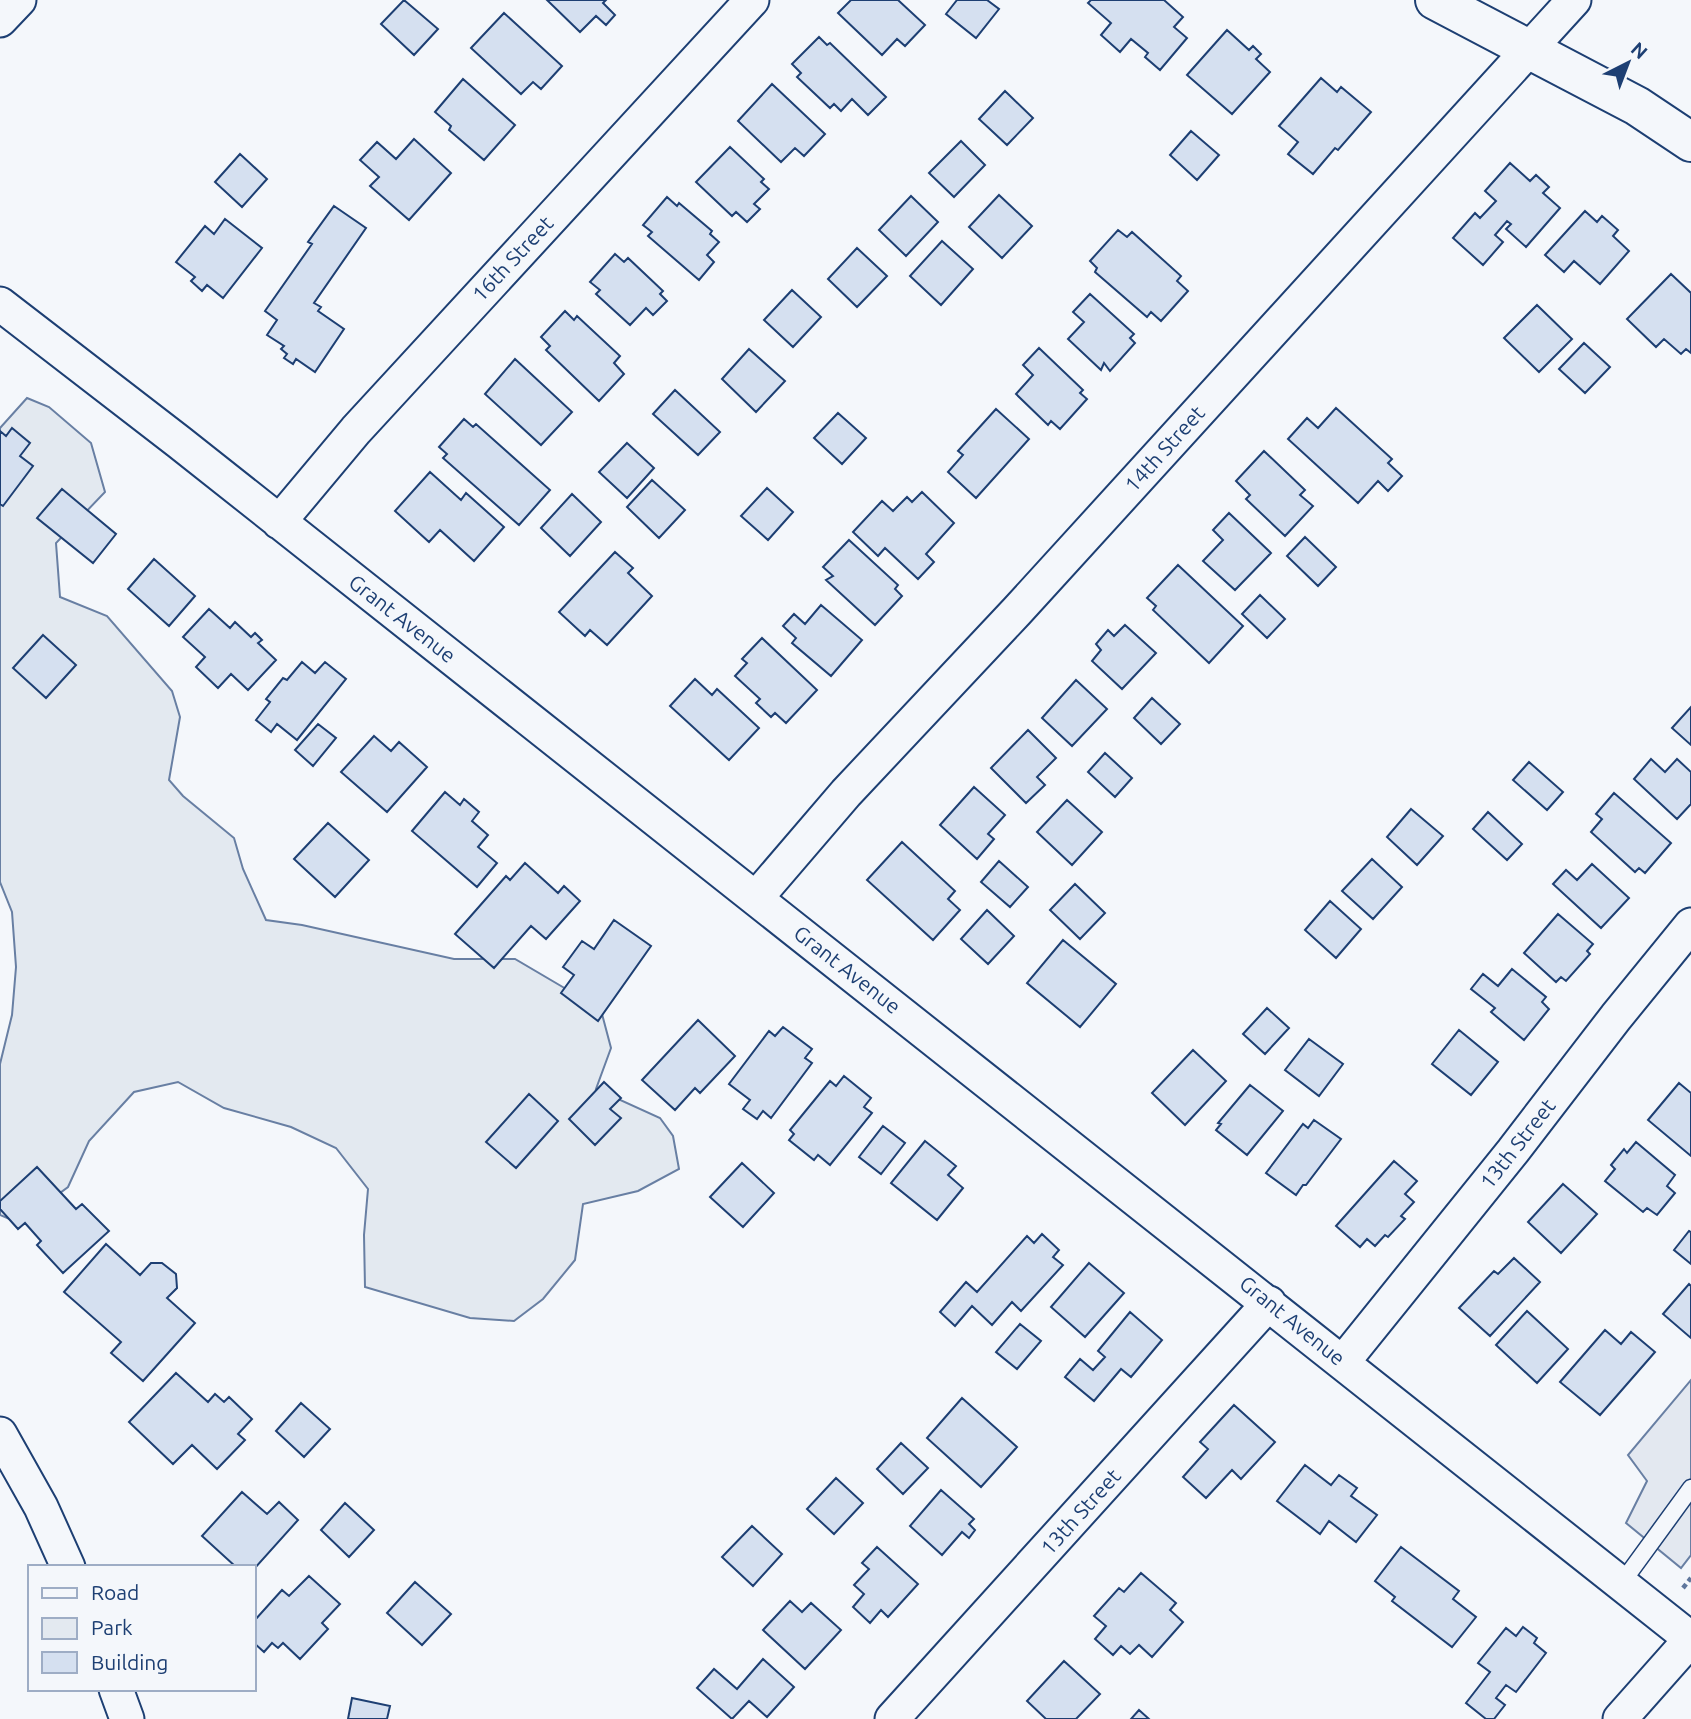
<svg xmlns="http://www.w3.org/2000/svg" width="1691" height="1719" viewBox="0 0 1691 1719" font-family="Ubuntu,sans-serif">
	<rect width="100%" height="100%" fill="#f4f7fb"/>
	<path fill="#e3e9f0" stroke="#687fa3" stroke-width="2" d="M27,398l22,9 42,36 14,49 -49,51 4,54 47,19 65,75 8,26 -11,63 14,16 51,42 9,31 23,51 36,5 152,34h61l63,37 24,18 9,34 -15,41 64,29 13,18 6,33 -41,22 -55,13 -8,56 -32,39 -29,22 -44,-3 -105,-31 -1,-52 4,-46 -32,-41 -45,-21 -67,-19 -46,-26 -44,10 -45,49 -21,46 -49,36 -19,-8v-151l12,-49 4,-48 -4,-55 -12,-30v-454z"/>
	<path fill="#e3e8f0" stroke="#687fa3" stroke-width="2" d="M1691,1380v175l-10,13 -55,-45 21,-42 -19,-26z"/>
	<path fill="#d5e0f0" stroke="#1d3f73" stroke-width="2" d="M404,0l34,29 -24,26 -33,-31z
		M547,0h59l-3,3 12,12 -9,10 -10,-9 -16,16z
		M851,0h47l27,25 -20,21 -8,-7 -15,16 -44,-42z
		M957,0h30l12,9 -23,29 -30,-24z
		M1091,0h73l19,17 -9,10 13,11 -27,32 -15,-13 3,-4 -17,-14 -11,13 -19,-17 10,-12 -23,-20z
		M504,13l58,53 -21,23 -8,-7 -12,12 -50,-46z
		M1227,30l22,20 4,-4 8,8 -5,5 14,13 -38,42 -45,-39z
		M819,37l8,8 3,-2 56,54 -18,18 -16,-16 -11,12 -7,-7 -4,4 -33,-31 4,-4 -9,-9z
		M1321,78l16,14 4,-5 30,25 -33,38 -3,-2 -22,26 -25,-20 10,-12 -19,-16z
		M463,79l52,46 -31,35 -35,-30 2,-4 -16,-14z
		M772,84l53,50 -21,22 -9,-8 -14,14 -43,-41z
		M1005,91l28,27 -26,27 -28,-26z
		M1191,131l28,24 -22,25 -27,-25z
		M414,139l37,34 -42,47 -39,-34 9,-9 -19,-17 17,-18 19,17z
		M961,141l24,24 -31,32 -25,-24z
		M730,147l34,32 -3,3 8,7 -15,15 6,5 -13,13 -11,-10 -4,4 -36,-34z
		M240,154l27,25 -25,28 -27,-25z
		M1510,163l20,18 6,-6 13,12 -6,6 17,15 -34,39 -20,-18 5,-5 -4,-3 -12,14 8,7 -20,23 -30,-27 22,-25 5,5 16,-17 -11,-10z
		M999,195l33,31 -30,32 -33,-31z
		M911,196l27,26 -32,34 -27,-26z
		M667,197l10,9 2,-3 33,28 -2,3 9,8 -12,13 7,7 -15,18 -51,-44 4,-4 -9,-7z
		M334,206l32,22 -52,75 7,4 -3,4 26,18 -29,43 -19,-13 -3,5 -9,-6 3,-4 -6,-5 3,-3 -17,-11 10,-15 -12,-9 47,-67 -4,-2z
		M1585,211l12,11 5,-6 16,14 -5,6 16,15 -29,33 -26,-23 -10,11 -19,-17z
		M225,219l37,29 -39,50 -16,-13 -5,6 -11,-10 4,-4 -19,-15 29,-36 9,8z
		M1118,230l9,7 5,-5 49,44 -4,5 11,10 -27,30 -10,-9 -4,5 -52,-45 2,-4 -7,-7z
		M942,241l31,28 -32,36 -31,-29z
		M857,248l30,28 -30,31 -29,-28z
		M615,254l9,8 4,-4 35,33 -3,3 7,7 -14,14 -7,-7 -16,17 -34,-31 4,-4 -10,-8z
		M1671,274l20,19v60l-5,-4 -5,5 -17,-15 -8,8 -29,-28z
		M792,290l29,27 -28,30 -29,-27z
		M1090,294l44,40 -4,4 5,5 -25,28 -6,-8 -3,7 -33,-31 16,-17 -11,-10z
		M1537,305l35,34 -33,33 -35,-34z
		M565,311l9,9 3,-4 43,40 -6,7 10,11 -25,27 -53,-51 4,-4 -9,-9z
		M1584,343l26,24 -25,26 -26,-24z
		M1039,348l44,42 -3,3 7,6 -27,30 -9,-8 -3,4 -32,-31 17,-19 -10,-10z
		M749,349l36,32 -29,31 -34,-33z
		M515,359l57,53 -31,33 -56,-51z
		M675,390l45,42 -22,23 -45,-41z
		M1336,408l56,51 -4,4 14,13 -14,15 -10,-10 -20,22 -70,-64 19,-21 11,10z
		M996,409l33,30 -53,59 -28,-26 15,-17 -5,-4z
		M838,413l28,25 -24,26 -28,-26z
		M464,419l9,8 3,-3 74,66 -31,35 -76,-67 4,-4 -8,-7z
		M12,428l18,15 -10,13 13,10 -30,40 -3,-2v-73l6,5z
		M627,443l27,25 -27,30 -28,-26z
		M1264,451l41,39 -5,5 13,11 -28,30 -39,-37 4,-4 -14,-14z
		M430,472l31,28 5,-7 38,34 -30,34 -34,-31 -11,12 -34,-31z
		M652,480l33,30 -26,28 -32,-31z
		M767,488l26,24 -25,28 -27,-24z
		M62,489l54,45 -23,29 -56,-45z
		M922,492l32,31 -28,31 8,8 -16,17 -33,-31 -7,8 -25,-24 29,-31 11,10 14,-14 5,5z
		M572,494l29,28 -31,34 -29,-28z
		M1229,513l42,40 -36,37 -32,-29 20,-21 -10,-10z
		M1305,537l31,30 -18,19 -31,-30z
		M849,540l49,45 -3,4 7,7 -27,29 -49,-45 7,-4 -10,-9z
		M615,552l18,16 -5,5 24,23 -45,49 -17,-15 -5,6 -26,-24z
		M154,559l41,37 -26,30 -41,-37z
		M1178,565l65,61 -34,37 -56,-53 3,-4 -9,-8z
		M1260,595l25,24 -18,19 -25,-24z
		M821,605l41,35 -31,36 -39,-33 4,-5 -13,-12 11,-12 11,10z
		M209,609l21,19 5,-6 16,15 4,-4 7,7 -4,3 18,17 -28,30 -17,-16 -13,14 -22,-21 9,-10 -22,-20z
		M1125,625l31,28 -34,36 -30,-28 9,-11 -5,-6 12,-14 6,6z
		M43,635l33,30 -30,33 -33,-30z
		M762,638l55,52 -31,33 -11,-10 -4,4 -15,-14 4,-4 -25,-23 12,-13 -5,-4z
		M302,662l13,11 10,-11 21,17 -49,61 -20,-16 -6,8 -15,-12 14,-18 -4,-3 17,-21 4,2z
		M695,679l17,16 5,-6 42,39 -30,32 -59,-54z
		M1076,680l31,29 -35,37 -30,-28z
		M1152,698l28,26 -19,20 -27,-26z
		M1691,707v38l-19,-17z
		M318,724l18,14 -23,28 -18,-16z
		M1028,730l28,28 -19,19 8,8 -19,18 -35,-35z
		M374,736l17,15 8,-9 28,25 -40,45 -46,-40z
		M1105,753l27,25 -17,19 -27,-25z
		M1651,759l14,13 12,-13 14,13v32l-14,15 -43,-40z
		M1529,762l34,30 -16,18 -34,-30z
		M974,787l31,28 -17,19 6,5 -17,20 -37,-34z
		M445,792l15,13 4,-6 15,13 -7,9 16,14 -10,12 19,16 -20,24 -65,-56z
		M1614,793l57,50 -26,30 -6,-5 -4,4 -44,-40 11,-13 -6,-5z
		M1067,800l35,32 -30,33 -35,-33z
		M1411,809l32,27 -26,29 -30,-28z
		M1488,812l34,32 -15,16 -34,-31z
		M328,823l41,37 -34,37 -41,-38z
		M902,842l53,49 -7,8 12,11 -27,30 -66,-60z
		M1372,859l30,28 -29,32 -31,-28z
		M999,861l29,26 -18,20 -29,-25z
		M525,863l33,30 6,-7 16,15 -34,38 -15,-13 -37,42 -39,-34 51,-58 4,4z
		M1592,864l37,34 -28,30 -48,-44 13,-14 11,10z
		M1075,884l30,29 -25,26 -30,-29z
		M1330,901l31,28 -25,29 -31,-28z
		M987,910l27,26 -26,28 -27,-25z
		M1558,914l35,30 -6,7 3,3 -24,27 -5,-4 -5,5 -32,-29z
		M614,920l37,26 -53,75 -37,-28 13,-18 -11,-8 19,-26 12,8z
		M1063,940l53,44 -36,43 -53,-44z
		M1512,969l34,28 -4,5 7,7 -25,31 -33,-28 4,-4 -24,-19 12,-15 15,12z
		M1267,1008l22,20 -24,26 -22,-20z
		M698,1020l37,36 -35,37 -5,-5 -20,22 -33,-30z
		M783,1027l29,22 -7,9 7,5 -41,55 -8,-7 -6,8 -14,-10 7,-9 -21,-16 40,-53 6,5z
		M1459,1030l39,32 -27,33 -39,-31z
		M1309,1039l34,25 -24,32 -34,-26z
		M1193,1050l33,31 -41,44 -33,-32z
		M844,1076l27,22 -7,9 8,6 -42,52 -12,-10 -4,5 -25,-20 5,-6 -4,-4 40,-49 6,5z
		M604,1082l17,16 -11,11 11,9 -26,27 -26,-26z
		M1679,1083l12,10v63l-43,-36z
		M1250,1085l33,26 -36,44 -31,-25 5,-6 -3,-1z
		M529,1094l29,27 -42,47 -30,-26z
		M1314,1120l27,19 -35,46h-3l-7,10 -30,-22 37,-49 5,4z
		M883,1126l22,17 -24,31 -22,-17z
		M925,1141l31,25 -8,9 15,13 -26,32 -46,-37z
		M1636,1142l39,33 -8,11 8,7 -18,22 -10,-7 -4,4 -38,-31 10,-12 -4,-4 13,-16 3,4z
		M1394,1161l23,20 -12,13 9,8 -13,14 4,3 -17,18 -3,-2 -10,11 -8,-7 -7,8 -24,-21z
		M742,1163l32,30 -31,34 -33,-30z
		M37,1167l39,42 6,-5 27,27 -46,42 -26,-28 4,-4 -16,-18 -7,6 -18,-20v-8z
		M1563,1184l34,30 -36,39 -33,-31z
		M1689,1231l2,1v32l-17,-14z
		M1042,1234l17,16 -6,7 10,8 -42,46 -9,-9 -20,23 -20,-19 -17,20 -15,-14 26,-30 11,10 50,-56 7,7z
		M106,1244l34,31 11,-12h11l14,11 1,14 -10,10 28,25 -52,58 -32,-28 10,-11 -57,-50z
		M1514,1258l26,24 -50,54 -31,-28 35,-37 4,3z
		M1089,1263l35,30 -39,44 -34,-30z
		M1689,1284l2,2v52l-28,-24z
		M1527,1311l41,38 -31,34 -41,-38z
		M1130,1312l32,28 -31,37 -10,-8 -27,32 -29,-24 15,-18 13,11 12,-13 -7,-6z
		M1020,1324l21,17 -24,28 -21,-17z
		M1605,1330l16,14 10,-12 24,20 -55,63 -40,-33z
		M176,1373l32,29 7,-8 9,8 5,-5 23,22 -14,15 7,6 -28,29 -25,-24 -19,19 -44,-42z
		M962,1398l55,49 -36,40 -54,-49z
		M301,1403l29,26 -26,28 -28,-26z
		M1234,1405l41,37 -34,37 -9,-9 -26,28 -23,-21 25,-28 -8,-7z
		M901,1443l27,25 -25,26 -26,-25z
		M1305,1465l26,20 8,-10 18,13 -6,8 26,19 -21,27 -27,-21 -9,13 -43,-33z
		M836,1478l27,25 -29,31 -27,-25z
		M941,1490l33,29 -5,5 6,6 -6,8 -7,-6 -20,23 -32,-29z
		M242,1492l25,22 12,-12 19,18 -44,49v-2h-18l-34,-31z
		M345,1503l29,27 -25,27 -28,-27z
		M752,1526l30,28 -29,32 -31,-29z
		M877,1547l41,37 -30,33 -7,-7 -11,13 -17,-16 11,-13 -10,-9 15,-16 -7,-6z
		M1401,1547l58,44 -6,8 23,18 -24,30 -60,-46 3,-4 -20,-16z
		M1141,1573l35,30 -6,7 13,12 -31,35 -13,-12 -9,9 -9,-8 -8,9 -18,-16 11,-13 -12,-10 25,-28 5,4z
		M309,1576l31,28 -18,19 6,6 -28,30 -17,-16 -5,5 -6,-5 -8,9 -10,-9v-22l28,-31 7,6z
		M415,1582l36,32 -29,31 -35,-32z
		M790,1601l12,11 9,-9 30,27 -36,39 -42,-39z
		M1523,1627l14,11 -3,5 12,10 -30,39 -10,-7 -10,13 9,7 -11,14h-8l-20,-16 24,-31 -12,-9 28,-35 10,8z
		M763,1659l31,28 -27,30 -18,-16 -17,18 -35,-31 17,-19 23,20z
		M1064,1661l36,33 -24,25h-30l-19,-18z
		M352,1698l38,8 -3,13h-39z
		M1139,1710l10,9h-18z"/>
	<g fill="none" stroke-linecap="round" stroke-linejoin="round">
		<g stroke="#1d3f73" stroke-width="19">
			<path id="lane" d="M1621,1584l70,-96"/>
		</g>
		<g stroke="#1d3f73" stroke-width="37">
			<path id="street" d="M0,20l19,-20
				M0,304l179,138 1512,1197
				M279,522l77,-92 396,-430
				M756,898l90,-105 171,-182 557,-611
				M1343,1362l170,-211 103,-134 75,-92
				M0,1434l41,73 27,60
				M116,1689l11,30
				M892,1719l377,-416
				M1620,1719l71,-80"/>
		</g>
		<g stroke="#1d3f73" stroke-width="42">
			<path id="secondary" d="M1435,0l202,106 54,36"/>
		</g>
		<path stroke="#5e769c" stroke-width="4.5" stroke-dasharray="5 3.5" stroke-linecap="butt" d="M1683,1588l8,-10"/>
		<use href="#lane" stroke="#f4f7fb" stroke-width="16"/>
		<use href="#street" stroke="#f4f7fb" stroke-width="33"/>
		<use href="#secondary" stroke="#f4f7fb" stroke-width="38"/>
	</g>
	<g text-anchor="middle" stroke-width="5" stroke-linejoin="round" paint-order="stroke">
		<g font-size="21" fill="#1d3f73" stroke="#f4f7fb">
			<text transform="translate(513 259) rotate(-47)" y="7">16th Street</text>
			<text transform="translate(1165 449) rotate(-48)" y="7">14th Street</text>
			<text transform="translate(402 619) rotate(38)" y="7">Grant Avenue</text>
			<text transform="translate(847 970) rotate(38)" y="7">Grant Avenue</text>
			<text transform="translate(1518 1144) rotate(-52)" y="7">13th Street</text>
			<text transform="translate(1292 1321) rotate(39)" y="7">Grant Avenue</text>
			<text transform="translate(1081 1512) rotate(-48)" y="7">13th Street</text>
		</g>
	</g>
	<rect x="28" y="1565" width="228" height="126" fill="#f4f7fb" stroke="#9eadc5" stroke-width="2"/>
	<rect x="42" y="1588" width="35" height="10" fill="#f4f7fb" stroke="#9eadc5" stroke-width="2"/>
	<text x="91" y="1600" font-size="21" fill="#1d3f73">Road</text>
	<rect x="42" y="1618" width="35" height="21" fill="#e3e9f0" stroke="#9eadc5" stroke-width="2"/>
	<text x="91" y="1635" font-size="21" fill="#1d3f73">Park</text>
	<rect x="42" y="1652" width="35" height="21" fill="#d5e0f0" stroke="#9eadc5" stroke-width="2"/>
	<text x="91" y="1670" font-size="21" fill="#1d3f73">Building</text>
	<g transform="translate(1628 63) rotate(42)" stroke="#f4f7fb" stroke-width="5" paint-order="stroke">
	<path d="M0-5L12 26L0 18L-12 26Z" fill="#1d3f73"/>
	<text y="-10" font-size="19" font-weight="bold" text-anchor="middle" fill="#1d3f73">N</text>
	</g>
</svg>
